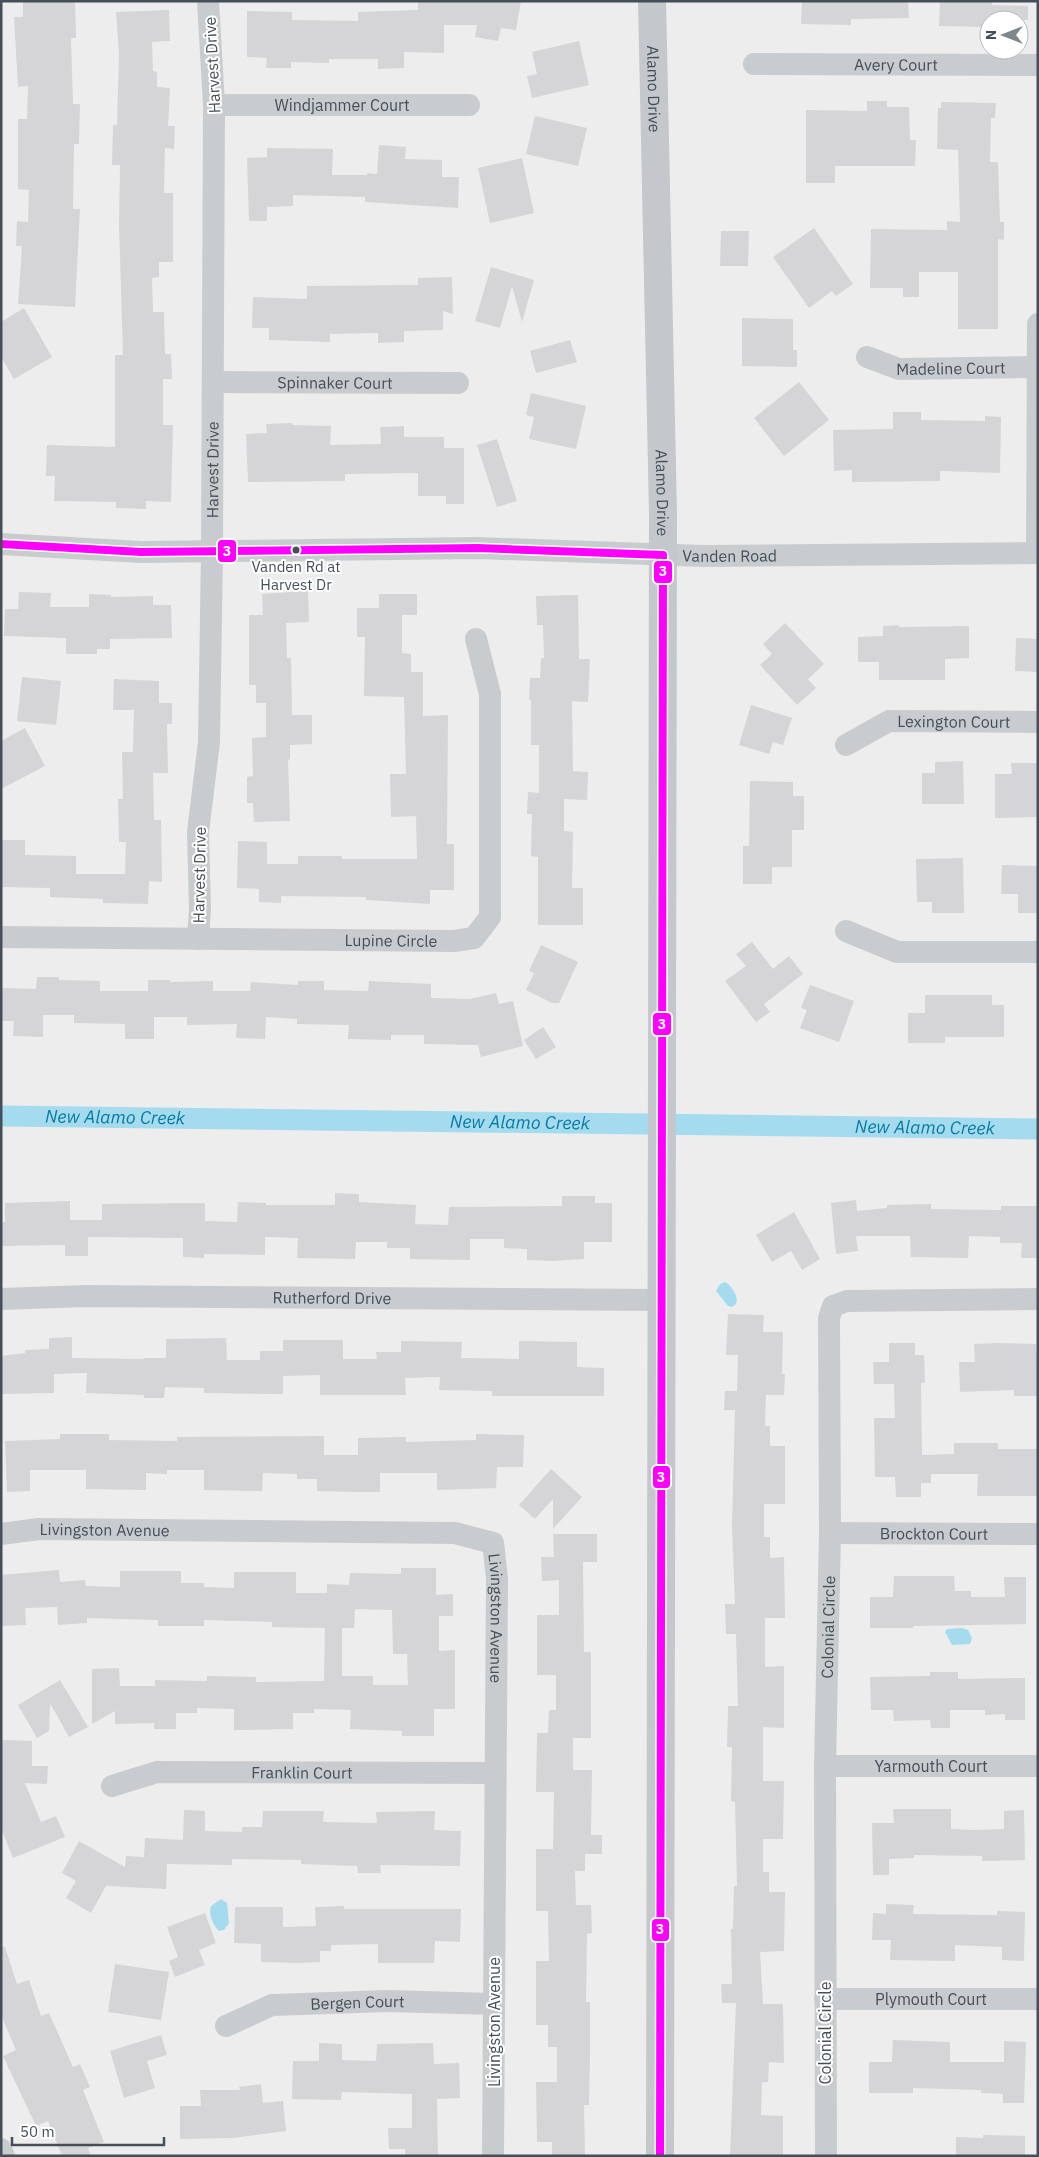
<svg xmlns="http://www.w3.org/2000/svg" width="1039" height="2157" viewBox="0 0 1039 2157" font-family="'IBM Plex Sans',sans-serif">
	<rect width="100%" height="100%" fill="#eeeded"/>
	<path fill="#a4dbee" d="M725,1282c7,4 14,15 11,22l-4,3 -4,-1 -12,-15 4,-7z
		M962,1628l6,2 4,8 -2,6 -18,1 -7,-13 2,-3z
		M221,1899l6,4 2,20 -5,7 -5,1c-6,-6 -11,-17 -8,-25z"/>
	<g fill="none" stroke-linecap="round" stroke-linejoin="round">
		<path stroke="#a4dbee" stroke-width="21" id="s1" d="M1,1116l1037,13"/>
	</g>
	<path fill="#d5d5d7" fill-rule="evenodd" d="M23,1h52l1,37h-5l2,66h7l-1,40h-5l-1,65h7l-5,98 -57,-3 4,-58h-6l1,-25 11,1 1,-32 -11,-1v-70h9l1,-33 -10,1 -4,-70h9z
		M418,1h103l-5,29 -15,-2 -3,13 -23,-4 2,-12h-33v28l-40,-1v16l-26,1v-10h-49v4l-38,-1v6h-25l1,-10 -20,-1v-46l45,1v8l66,1v-9l60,-2z
		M802,1h106l1,17 -58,1v6l-50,-1z
		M940,1h52v4l36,1v14h-39v7l-50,-1z
		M169,10l1,31 -18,1 1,29 4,1v15l13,1 -2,38h7l-1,23 -9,-1 -1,45h9v69h-14v15l-7,1 1,34h11l1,42h6l1,25h-9v46h10l-2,77 -25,-1v8l-30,-1v-6l-62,-1 1,-25h-9l1,-31 68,2v-92h8l-4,-131 1,-59h-8l1,-40h4l2,-71 -3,-42z
		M579,41l10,44 -57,13 -5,-22 10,-2 -5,-22z
		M867,101h20v6h22l1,33h6l-1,26h-80v17h-29v-73l61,1z
		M941,102l55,1 -1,15h-4l-1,44h8l2,60h4v18l-6,-1v90h-40v-57h-39v25h-16v-9h-33l1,-59 76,1v-9l13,1 -2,-72 -21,-1 1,-41h3z
		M535,116l52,12 -9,38 -52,-12z
		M379,145l27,2 -1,12 37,1v17h17l-1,31 -93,-6v-5l-72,-2v11l-26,1v14h-18l-2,-63 20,-1v-9l66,1 -1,26h35v-2l10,1z
		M522,158l12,55 -44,10 -12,-55z
		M814,228l39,56 -17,12 -4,-5 -23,17 -36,-51z
		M721,231h28l-1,35h-28z
		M491,267l43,13 -12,42 -10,-36 -12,42 -25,-7z
		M452,277l1,37 -10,-3v19l-39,1v11l-26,1v-10l-48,1v8l-61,-2v-12h-17l1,-31 54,2v-13l111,-1v-7z
		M24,308l28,49 -38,22 -13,-22v-35z
		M742,318l51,1v31h4v17l-55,-1z
		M570,340l7,22 -41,11 -6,-22z
		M799,382l30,38 -45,36 -30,-38z
		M531,393l55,13 -10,43 -47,-10 5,-22 -8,-2z
		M893,412h28v8l64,1v-5l16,1 -1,56 -60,-2v10l-88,1v-12l-18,1 -1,-41 60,-1z
		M292,423l1,2 38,1 -1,19 51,-1 -1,-17 24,-1v11h40v11h20v56h-18v-8h-28v-23l-73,1v7l-97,1 -2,-48 21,-1 -1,-9z
		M497,439l20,62 -20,6 -20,-62z
		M308,591l1,31 -23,1 1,35h4l1,57h20v29l-22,1v14l-2,1 2,61 -36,1 -1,-19h-6v-26l6,-1 -1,-38 14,-1v-34h-10v-18h-7v-70h14l-1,-21z
		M19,592l32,1 -1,14h39v-13l22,1v2l42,-1v9h18l1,33 -62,1v10h-13v5h-31v-16l-62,-2 1,-27h13z
		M379,594h38v21h-15v38l9,1v18h12v44l25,-1 -1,129h7v46h-24v14l-64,-4v-3l-85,-1v7l-22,-1v-13l-22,-1 1,-47 29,1v22h31v-8h44v3h75l-1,-43 -25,1 -1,-43h16l-2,-77 -40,-1 1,-59h-8v-29h22z
		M578,595l1,64h11l-2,43 -16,-1 1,70 15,1 -1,28 -23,-1v32l9,1 -1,56h11v37h-45v-68l-7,-1 1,-42h-5l1,-22 11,1v-48h-8v-45h-2l1,-22h10l1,-20h3l-1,-33h-6l-1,-29z
		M785,623l39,41 -16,15 8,9 -19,17 -37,-40 12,-11 -9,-10z
		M899,625v2l70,-1v32l-24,1v21h-66v-18h-21v-25l25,-1v-10z
		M1016,638l22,1v33l-23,-1z
		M22,677l39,4 -5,44 -39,-4z
		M114,679l45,2v22h13v21h-5l1,49h-15l1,47h7l1,62 -13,-1 -1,23 -45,-1v-4l-53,-2v-9l-49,-1v-47h24v15l51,1v18h49l1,-32h-7l-1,-43h5l-1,-47h11l1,-42h-21z
		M751,705l41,13 -9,27 -10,-3 -4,12 -30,-9z
		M25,728l20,38 -44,23v-48z
		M963,761l1,43h-42v-31h13v-11z
		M1011,763h27v54l-43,1v-44h17z
		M750,781l43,1v14h11v34h-12v37h-20v17h-29v-38h6z
		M963,858l1,55h-32v-11h-15l-1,-43z
		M1002,865l36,1v47h-20v-19h-17z
		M752,942l21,27 16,-13 14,18 -39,30 6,8 -14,10 -31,-41 21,-15 -10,-12z
		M541,945l37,17 -19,41h-7l-26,-13 8,-17 -5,-2z
		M37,977h22v3l41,1v10h48v-11h22v2l43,-1v10h37l1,-9 47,3v-4h26v9l44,1 1,-10 62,3v14l39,1 26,-6 3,11 14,-3 10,45 -42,11 -3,-12 -54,-1v-9h-33v5l-43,-1 1,-14 -52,-1v-5l-31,-2 -1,22 -29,-1 1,-14 -50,1v-8h-33v22h-29v-15l-51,-1v-8h-31v22l-30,-1 1,-15h-13v-33l35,1z
		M810,985l44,16 -15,41 -39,-14 7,-18 -6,-2z
		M925,995h67v10h12v32h-59v6h-37v-30h17z
		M543,1027l13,20 -20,12 -12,-19z
		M335,1193l24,1v8l57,3 -1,19 33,1 1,-18 113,-1v-10h33v7h17v39h-28v17l-33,2 -24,-1v-11l-23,-1v-9h-34v21l-60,-1v-11h-23v-6h-31l-1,17 -58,-1 1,-20 -33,-1v18l-61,-1v4l-21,-1v-19l-95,-1v19h-23v-11l-64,1v-24h4v-19l65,-2v19h32v-16l103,-1v18l32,1 1,-20 28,1v2h69z
		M856,1200l1,11 30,-3v-3l44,-1v5l70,1v-4h37v52h-17l1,-15h-22v-6l-31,-1 -1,22 -57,-1 -1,-21h-54l2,15 -22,3 -5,-51z
		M794,1212l26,47 -18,11 -11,-19 -19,11 -16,-27z
		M728,1314l36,1 -1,17h20l-1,42h3l-1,21h-18l-1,31h5v20h15v58h-21v33h6v21l14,-1 1,61h-20v49l19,-1v62l-21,-1v54h21l-1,58h-20v33h6v20h16l-1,59 -24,1 3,52h20l1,59 -15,-1 -1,20h-6l-1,33 22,1v40h-53l6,-153h-14l-1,-19h11l-1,-55h2l1,-43h3l-2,-84 -4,-1 1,-54h-5l1,-41h10l-2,-72h-10l-1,-30h10l-3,-77 3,-117h-11l1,-19h12l1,-36h-12z
		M72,1337v21l72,1v-1h22v-19l60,-1 1,22h33v-9h23v-11h60v19h34l-1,-7h25v-11l61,1 -1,16 58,1v-18l58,1v25l27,1v28h-112v-5l-53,-1 1,-13 -35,1 1,17h-86v-20l-37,1v18l-79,-1v-5l-39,-1 -1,11h-20v-3l-58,-2 1,-20 -33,1v19l-53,1v-38l24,-3v-3l24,-1v-11z
		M889,1343h26v12h9l1,28h-4l1,72 32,-1v-11h44v6h40v47h-61l1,-22h-47v9h-10v14h-25l-1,-20h-20l-1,-59h21l-1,-34h-20l-1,-22h16z
		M997,1343l39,1 2,52h-24v-6l-54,2 -1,-30h16l-1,-18z
		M60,1434h49v6l68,1v-4l147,-1v19h34v-17l48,-1v5l70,-2v-6l48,1 -1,32h-26l-1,21 -59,2v-17h-57v19h-21l-42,-1v-12h-20v-5l-34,-1 -1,18 -58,-1v-20h-37v4l-21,-1v17l-60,-1v-19h-56v21l-23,1 -2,-51 55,-2z
		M551,1469l31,28 -29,32v-30l-18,20 -16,-14z
		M553,1534h44v28h-14l1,90h7v86h-18v32h19l-1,65h11v19h-17v17h-10l1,34h15l1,28 -5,1 -1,68h4v54l-1,49h-5l1,51h-33v-14h-15l-1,-60h21v-35h-9v-22h-12v-64h13l-1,-50h-12v-62h17l1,-57h-18l1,-59h11l1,-23h7v-35h-19v-60h22v-35l-17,1 -1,-24h13z
		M401,1568h35v27l17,-1v22h-14v35l16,-1v59h-21v27h-32v-5l-52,-2 1,-19 -37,-1v4h-21v16l-59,1v-21l-37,-1v5h-21v16h-22v-6l-39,1v-13l-23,13v-55l27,-1 1,18h35v-6l52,1v-5l49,1v5l68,-1 1,-53 -53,-1v-5l-68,-2v6h-46v-6l-71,-2v5l-29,2 -1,-18 -32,1 1,17 -25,1v-51l58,-5 1,12 25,-2 1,6 34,1v-16h61v12h23v4l30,1v-16h62v21h31v-9l22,1 1,-12 51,1zM355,1609l37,1 1,44h14l1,31h-35v-9h-31v-48h12z
		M894,1576h60l1,15h16v6h34l-1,-20h22v47l-113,2v2h-43v-31h23z
		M930,1672h28v7l67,-1v42h-20v-6l-20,1v-5h-35v18h-19l-1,-8 -36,1 -1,-11h-22l-1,-33 60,-1z
		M60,1680l28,47 -19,10 -19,-34 -1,28 -12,7 -19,-33z
		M1,1740l31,1v25h16l-1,18 -22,-1 16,39 15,-6 9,21 -52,21 -12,-30z
		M893,1809h58v20l23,1 30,-1v-18l20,-1 1,50 -43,1v-5l-68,-1v3l-25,1v16h-16l-1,-52h22z
		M184,1810l21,1v20l37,1v-5h20l1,-16h61l-1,11 54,1 -1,-11 59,-1 -1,19 27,1 -1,35 -80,-1 1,8h-23l-1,-7 -56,-2v-4l-69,-1v6l-65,-1 -1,25 -60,-3 -15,27 -25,-15 10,-17 -14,-8 17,-32 46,26 1,-11 18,1 1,-19 38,2z
		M886,1904l28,1 -1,9 84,1v-4l28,1 -1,49 -22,-1v-13l-47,-2v16l-65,-1 1,-20h-19l1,-27 13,1z
		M344,1906v3h117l-1,33 -25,-1 -1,22h-56v-19l-47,1v6h-11v11l-20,1 -39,-1v-18l-27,-1 1,-36h48v20l33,-1 -1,-19z
		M205,1913l11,30 -17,7 6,15 -30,12 -6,-16 9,-4 -11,-30z
		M1,1947h4l12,37 12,-4 12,36 8,-3 24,54 7,-3 10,23 -7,3 21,52 -16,6 3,8h-29l-14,-35 -12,5 -33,-70 13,-6 -15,-35z
		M115,1964l54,8 -8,48 -53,-8z
		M161,2035l6,20 -20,6 8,27 -31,10 -14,-47z
		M893,2040l57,2v20h54v-21l22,1 -2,61h-21v-9l-22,-1v-3l-68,-2v5h-44v-31h23z
		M319,2043l23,1v16l34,1 1,-17 56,-1 1,21 25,-1 1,35 -23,1 1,57h-33v-7h-16l-1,-21h24v-34l-70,-2 -1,8 -49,-1 1,-38h26z
		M261,2084l2,19 20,-2 3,30 -53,7 -53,1v-33h21l-1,-16h40l-1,-3z
		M983,2135l42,1v20h-69v-19l27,1z"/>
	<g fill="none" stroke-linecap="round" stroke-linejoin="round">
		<g stroke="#c9ccce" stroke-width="22">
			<path id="s2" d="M754,64l284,1"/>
			<path id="s3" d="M214,105h255"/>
			<path id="s4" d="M867,357l32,12 139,-2"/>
			<path id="s5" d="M213,382l245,1"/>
			<path id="s6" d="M1,544l140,8 337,-4 226,8 334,-3"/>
			<path d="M1037,553l1,-229"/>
			<path id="s7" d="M846,745l43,-24 149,1"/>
			<path d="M846,931l51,21h141"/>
			<path id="s8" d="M1,937l453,4 20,-3 16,-21v-223l-14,-55"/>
			<path id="s9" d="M198,939l2,-31 -2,-76 11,-90 3,-190 2,-447 -6,-104"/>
			<path id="s10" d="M1,1299l84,-3 578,4"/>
			<path id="s11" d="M830,1533l208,1"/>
			<path id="s12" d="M1,1534l38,-5 416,4 38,10 4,35 -4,578"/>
			<path id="s13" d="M825,1766h213"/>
			<path id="s14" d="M112,1786l45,-14 337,1"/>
			<path id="s15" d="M825,1999h213"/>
			<path id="s16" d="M226,2026l46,-21 116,-4 106,3"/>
			<path d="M1,2149l3,7"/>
			<path id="s17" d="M826,2156l-1,-390 5,-233 -1,-215 4,-12 14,-5 191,-2"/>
		</g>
		<path stroke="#c4c8cc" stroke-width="28" id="s18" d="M652,1l11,513 -3,1642"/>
		<g stroke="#fff" stroke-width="11">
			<path id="bus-1" d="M1,544l140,8 337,-4 185,7 -3,1601"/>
		</g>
		<use href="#bus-1" stroke="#f0f" stroke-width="8"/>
	</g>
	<circle fill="#444f5a" stroke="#fff" stroke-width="2" cx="296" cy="550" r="4.5"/>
	<g text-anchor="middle" stroke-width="4" stroke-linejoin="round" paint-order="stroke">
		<g font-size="15" fill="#444f5a" stroke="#fff">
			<text x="296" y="572">Vanden Rd at<tspan x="296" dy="18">Harvest Dr</tspan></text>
		</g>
		<g font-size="16" fill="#444f5a" stroke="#fff">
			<text dy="6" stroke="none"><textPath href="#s2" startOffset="142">Avery Court</textPath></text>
			<text transform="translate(212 65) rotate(-93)" y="6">Harvest Drive</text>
			<text dy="6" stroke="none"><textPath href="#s18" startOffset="88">Alamo Drive</textPath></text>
			<text dy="6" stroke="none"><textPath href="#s3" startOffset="128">Windjammer Court</textPath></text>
			<text dy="6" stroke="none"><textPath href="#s4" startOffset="86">Madeline Court</textPath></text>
			<text dy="6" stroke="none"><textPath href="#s5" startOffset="122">Spinnaker Court</textPath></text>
			<text dy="6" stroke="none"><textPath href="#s9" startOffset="470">Harvest Drive</textPath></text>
			<text dy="6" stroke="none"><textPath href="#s18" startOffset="492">Alamo Drive</textPath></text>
			<text dy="6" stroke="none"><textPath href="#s6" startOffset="729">Vanden Road</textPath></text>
			<text dy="6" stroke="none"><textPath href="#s7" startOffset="114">Lexington Court</textPath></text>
			<text transform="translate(199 875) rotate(-89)" y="6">Harvest Drive</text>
			<text dy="6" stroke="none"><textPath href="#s8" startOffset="390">Lupine Circle</textPath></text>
			<text dy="6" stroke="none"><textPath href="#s10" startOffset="331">Rutherford Drive</textPath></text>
			<text dy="6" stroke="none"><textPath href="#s12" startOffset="104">Livingston Avenue</textPath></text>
			<text dy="6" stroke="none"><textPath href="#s11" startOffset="104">Brockton Court</textPath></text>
			<text dy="6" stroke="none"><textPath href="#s12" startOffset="569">Livingston Avenue</textPath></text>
			<text dy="6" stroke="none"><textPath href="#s17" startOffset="529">Colonial Circle</textPath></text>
			<text dy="6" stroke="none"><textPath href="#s13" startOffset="106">Yarmouth Court</textPath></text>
			<text dy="6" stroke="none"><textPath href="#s14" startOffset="192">Franklin Court</textPath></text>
			<text dy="6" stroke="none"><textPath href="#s15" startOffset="106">Plymouth Court</textPath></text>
			<text dy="6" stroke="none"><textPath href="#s16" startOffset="136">Bergen Court</textPath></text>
			<text transform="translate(494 2022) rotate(-90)" y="6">Livingston Avenue</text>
			<text transform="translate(825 2033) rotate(-90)" y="6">Colonial Circle</text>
		</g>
		<g font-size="18" font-style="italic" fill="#087ba1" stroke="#fff">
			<text dy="6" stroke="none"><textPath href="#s1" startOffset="114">New Alamo Creek</textPath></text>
			<text dy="6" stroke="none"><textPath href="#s1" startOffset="519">New Alamo Creek</textPath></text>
			<text dy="6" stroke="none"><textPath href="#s1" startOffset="924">New Alamo Creek</textPath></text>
		</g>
	</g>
	<g stroke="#fff" stroke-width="2">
		<rect x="217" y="539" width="20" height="24" rx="5" fill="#f0f"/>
		<rect x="653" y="560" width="20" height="24" rx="5" fill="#f0f"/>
		<rect x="652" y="1012" width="20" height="24" rx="5" fill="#f0f"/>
		<rect x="652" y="1465" width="19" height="24" rx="5" fill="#f0f"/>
		<rect x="651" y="1918" width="19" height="24" rx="5" fill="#f0f"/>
	</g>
	<g font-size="14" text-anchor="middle" font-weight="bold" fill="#fff">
		<text x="227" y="556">3</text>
		<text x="663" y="576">3</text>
		<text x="662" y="1029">3</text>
		<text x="661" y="1482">3</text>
		<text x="660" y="1934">3</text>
	</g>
	<rect width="1039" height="2157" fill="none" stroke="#444f5a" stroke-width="5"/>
	<g transform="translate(1004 35) rotate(270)"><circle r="24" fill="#ffffff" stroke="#b4b9bd"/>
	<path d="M0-4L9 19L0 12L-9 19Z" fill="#80868d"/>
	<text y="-8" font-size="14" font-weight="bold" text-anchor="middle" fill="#444f5a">N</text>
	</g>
	<path d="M12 2137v8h152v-8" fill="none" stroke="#444f5a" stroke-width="2.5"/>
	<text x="20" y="2137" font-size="15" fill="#444f5a" stroke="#ffffff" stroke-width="4" paint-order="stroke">50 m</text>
</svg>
